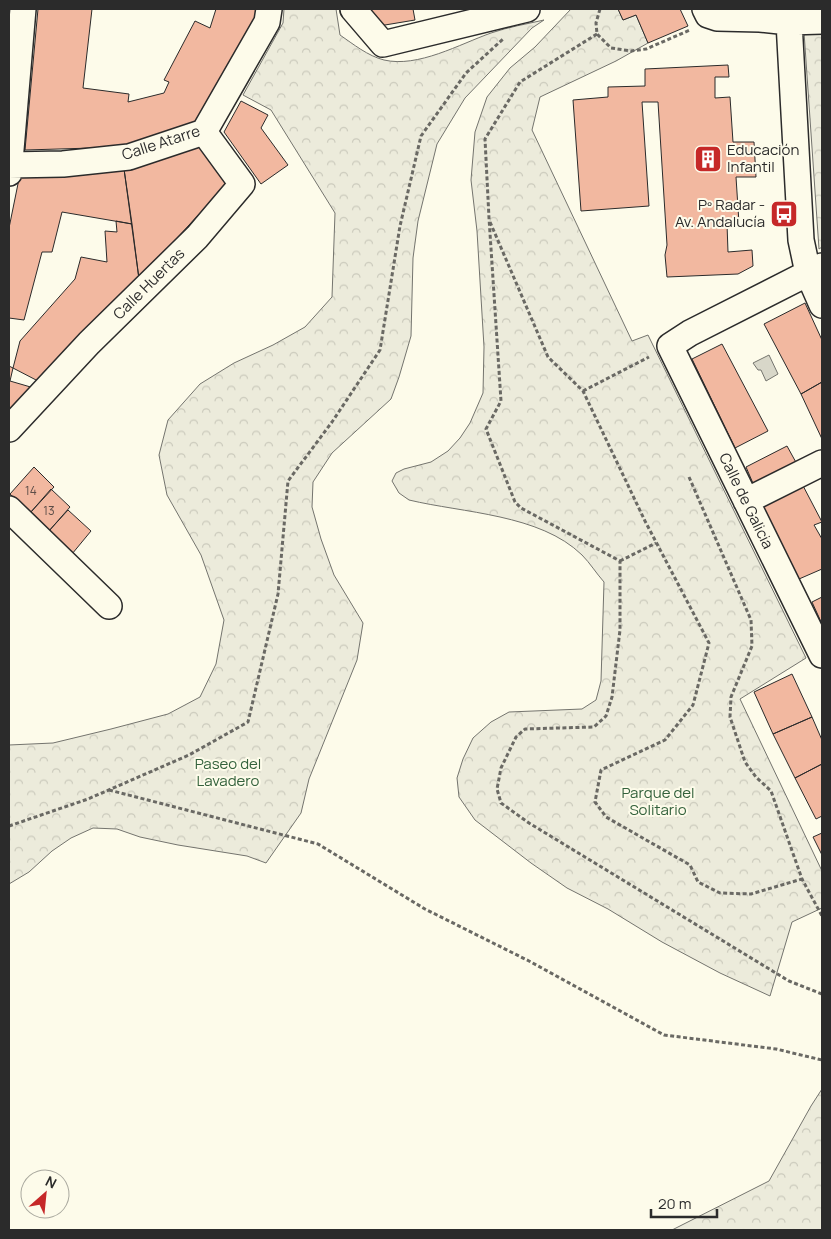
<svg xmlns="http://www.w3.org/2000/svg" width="831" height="1239" viewBox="0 0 831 1239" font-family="Manrope,sans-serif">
	<defs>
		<pattern id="park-crowns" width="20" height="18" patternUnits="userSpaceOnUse" patternTransform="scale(1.25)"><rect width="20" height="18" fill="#ecebdb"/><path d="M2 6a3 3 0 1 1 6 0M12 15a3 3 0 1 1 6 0" fill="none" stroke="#cbcabc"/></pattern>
	</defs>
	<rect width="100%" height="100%" fill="#fdfbea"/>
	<path fill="url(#park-crowns)" stroke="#74746e" d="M284,9h52l4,26c13,9 28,21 44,25 34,8 76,-16 107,-27 17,-6 36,-9 53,-13l-12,8 -67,70 -28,46 -19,77 -5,37 -2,78 -12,41 -8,22 -59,54 -19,29 -1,25 9,32 13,36 29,48 -6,37 -48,119 -8,34 -35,50 -19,-7 -69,-11 -38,-8 -23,-8 -24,-1 -22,10 -19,13 -23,21 -20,12v-139l44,-2 58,-14 57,-15 32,-17 16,-33 8,-44 -23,-65 -34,-60 -8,-40 9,-35 32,-36 34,-21 39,-18 32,-18 27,-30 3,-84 -64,-103 -28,-15 40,-72z
		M571,9h47l5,11 13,-5 12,28 -32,18 -76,36 -8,33 100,211 16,-6 158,323 -66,41 82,172v37l-30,14 -22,74 -50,-23 -58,-31 -54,-33 -41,-21 -36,-25 -56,-43 -16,-23 -2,-19 6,-19 10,-21 18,-16 18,-10 73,-3 14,-9 5,-19 3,-99c-8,-9 -14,-19 -22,-27 -42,-41 -119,-42 -173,-55l-10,-7 -7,-12 4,-8 8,-4 27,-7 17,-11 12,-13 10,-15 13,-30 1,-46 -7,-116 -6,-51 4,-48 12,-35 23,-29 25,-21z
		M804,32l18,1v214l-3,2z
		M822,1089v141h-150l97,-49 42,-75z"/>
	<path fill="#d8d7c9" stroke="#74746e" d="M769,355l9,19 -12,7 -5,-11h-3l-5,-7z"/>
	<path fill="#f2b8a0" stroke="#2b2b2b" d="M38,9h54l-9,79 46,6 -1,8 36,-9 5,-11 -5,-2 31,-59 15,7 6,-19h44l-3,16 -65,104 -66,18 -101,3z
		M365,9h48l2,11 -36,6z
		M618,9h62l8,17 -40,17 -12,-28 -13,5z
		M728,65l1,12h-14v21l15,-1 3,45h21l2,35h-20l3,46 -12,1 1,28 24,-2 1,16 -15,8 -71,3 -2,-22 2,-10 -9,-143h-16l7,104 -68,5 -8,-111 35,-3v-10l37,-1v-17z
		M241,101l27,14 -7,13 27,37 -27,19 -37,-52z
		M200,145l27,39 -88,95 -15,-110z
		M21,169h103l8,55 -70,-12 -10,40h-10l-18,68 -15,-2v-90z
		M116,221l16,3 7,55 -101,102 -25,-13 7,-27 55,-62 6,-22 26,5 -2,-31 12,1z
		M805,303l17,37v42l-21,12 -37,-70z
		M722,344l46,87 -33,17 -43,-89z
		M9,366l4,2 -3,13 24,7 -25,30z
		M822,382v57l-21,-45z
		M787,446l11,20 -43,22 -9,-21z
		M34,467l20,20 -24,26 -20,-19z
		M800,480l22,42 -8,3 8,14v30l-23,10 -41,-80z
		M51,489l19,18 -22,25 -18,-19z
		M68,510l23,21 -19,23 -24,-22z
		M822,597v27l-10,-22z
		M792,674l20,43 -39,17 -19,-42z
		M812,717l10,23v24l-27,14 -22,-44z
		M822,764v52l-6,3 -21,-41z
		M822,833v22l-9,-18z"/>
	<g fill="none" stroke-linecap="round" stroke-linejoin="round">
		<g stroke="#2b2b2b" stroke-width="28">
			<path id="minor" d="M353,9l30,35 144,-35
				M705,9l3,6 9,3 43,1 29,3 33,-1
				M790,9l-1,13 12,218 7,33 14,32
				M9,165l54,-1 66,-7 75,-25 63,-110 2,-13
				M9,173l14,-164
				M822,266l-132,67 -20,13 152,309
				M9,429l80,-86 108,-106 45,-53 -38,-52
				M746,501l76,-38
				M9,509l100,97"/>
		</g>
		<path stroke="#6a6964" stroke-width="3" stroke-dasharray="4 2.5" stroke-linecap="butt" d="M600,9l-4,14 1,11 14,14 20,3 15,-2 44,-19
			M597,34l-77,48 -35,57 4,79 12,183 -15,28 29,73 6,6 99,53v69l-8,67 -6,19 -12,11 -69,2 -9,8 -15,31 -4,21 4,14 28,20 260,158 33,13
			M490,222l58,135 35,34 62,130 64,122 -16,62 -28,35 -64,30 -6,32 11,15 84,48 8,17 22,11 31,1 51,-15
			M583,391l66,-34
			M689,477l62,143 1,26 -21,51 -1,20 15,45 11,15 15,14 31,88 20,37
			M620,561l36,-18
			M109,790l209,54 107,65 104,52 135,74 112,14 46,11
			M9,826l79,-27 101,-44 59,-33 30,-128 10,-113 44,-59 48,-72 20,-124 21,-90 45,-63 37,-34"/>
		<use href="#minor" stroke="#fdfbea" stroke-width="25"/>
	</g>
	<defs>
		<g id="building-square" transform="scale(1.4375)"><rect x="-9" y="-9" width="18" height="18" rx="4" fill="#c62828" stroke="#fdfbea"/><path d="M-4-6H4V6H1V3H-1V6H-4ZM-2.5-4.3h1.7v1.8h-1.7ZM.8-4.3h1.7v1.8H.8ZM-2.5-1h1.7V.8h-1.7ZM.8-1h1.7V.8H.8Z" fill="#fff"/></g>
		<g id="bus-square" transform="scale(1.4375)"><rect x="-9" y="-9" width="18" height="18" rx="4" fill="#c62828" stroke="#fdfbea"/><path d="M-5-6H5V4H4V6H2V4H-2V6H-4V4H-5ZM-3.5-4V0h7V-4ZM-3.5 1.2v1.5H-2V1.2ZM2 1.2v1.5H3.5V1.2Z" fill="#fff"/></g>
	</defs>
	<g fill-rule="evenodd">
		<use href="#building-square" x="708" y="159"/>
		<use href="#bus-square" x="784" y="214"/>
	</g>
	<g text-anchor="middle" stroke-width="4" stroke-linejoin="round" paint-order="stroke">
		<g font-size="12" fill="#5d4e48">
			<text x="31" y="495">14</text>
			<text x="49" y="515">13</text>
		</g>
		<g font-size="15" fill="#2b2b2b" stroke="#fdfbea">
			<text transform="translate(161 143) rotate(-18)" y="5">Calle Atarre</text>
			<text transform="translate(149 284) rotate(-45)" y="5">Calle Huertas</text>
			<text transform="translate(746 501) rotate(64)" y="5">Calle de Galicia</text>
		</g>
		<g font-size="15" fill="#2b2b2b" stroke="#fdfbea" text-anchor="start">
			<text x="727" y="155">Educación<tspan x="727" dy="17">Infantil</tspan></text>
			<text x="765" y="210" text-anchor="end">Pº Radar -<tspan x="765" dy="17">Av. Andalucía</tspan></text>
		</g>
		<g font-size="15" fill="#34623c" stroke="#fdfbea">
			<text x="228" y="769">Paseo del<tspan x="228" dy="17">Lavadero</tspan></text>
			<text x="658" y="798">Parque del<tspan x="658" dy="17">Solitario</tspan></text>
		</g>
	</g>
	<rect width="831" height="1239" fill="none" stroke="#2b2b2b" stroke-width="20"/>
	<g transform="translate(45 1194) rotate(27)"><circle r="24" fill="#fdfbea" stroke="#a9a89e"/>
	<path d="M0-4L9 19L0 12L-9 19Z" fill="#c62828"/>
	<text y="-8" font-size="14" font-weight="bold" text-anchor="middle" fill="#2b2b2b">N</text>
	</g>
	<path d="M651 1209v8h66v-8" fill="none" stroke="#2b2b2b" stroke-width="2.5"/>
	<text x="658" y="1209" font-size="15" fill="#2b2b2b" stroke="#fdfbea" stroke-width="4" paint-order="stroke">20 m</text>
</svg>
